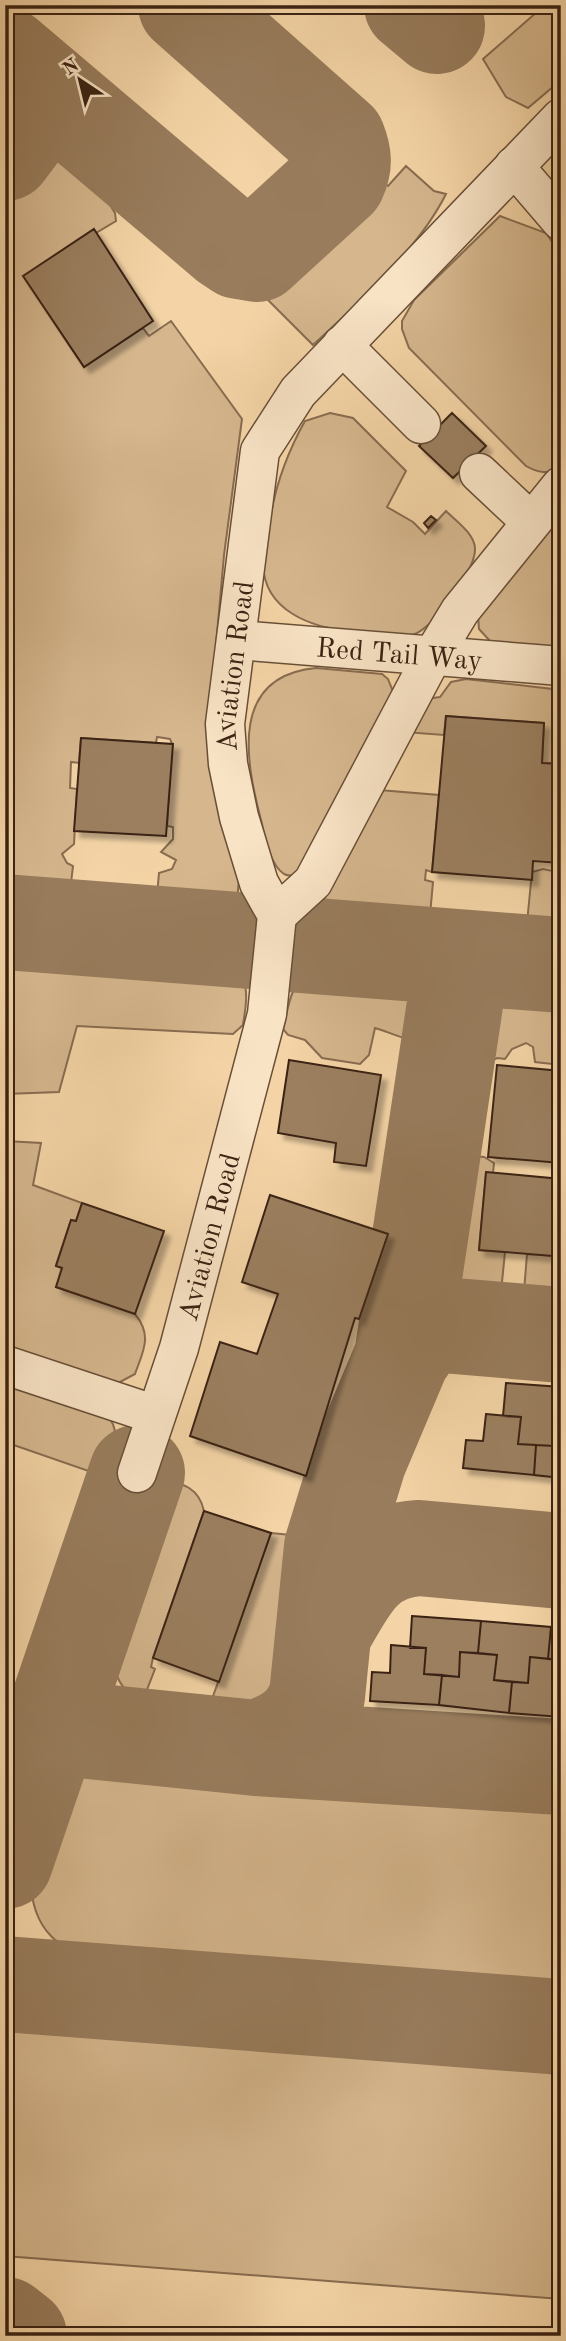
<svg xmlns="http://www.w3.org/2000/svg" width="566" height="2341" viewBox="0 0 566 2341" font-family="'Old Standard TT',serif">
	<defs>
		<filter id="shadow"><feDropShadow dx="6" dy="6" stdDeviation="2" flood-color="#0004"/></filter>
	</defs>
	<rect width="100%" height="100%" fill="#f4d4a6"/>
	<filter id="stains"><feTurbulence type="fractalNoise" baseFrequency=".00286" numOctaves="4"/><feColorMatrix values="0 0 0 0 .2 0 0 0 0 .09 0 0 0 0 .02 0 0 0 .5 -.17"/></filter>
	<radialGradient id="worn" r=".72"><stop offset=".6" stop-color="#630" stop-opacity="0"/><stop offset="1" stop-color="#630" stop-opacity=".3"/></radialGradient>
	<path fill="#d5b68d" stroke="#886c50" stroke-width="2" d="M545,5l16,8v67l-33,28 -22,-11 -23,-38z
		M39,138l41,30 24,8 13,15 -10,9 8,13 1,8 -92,55 60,91 59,-39 6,8 22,-15 71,98 -18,136 -9,102 24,222 -2,22 -6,7 -75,-2 3,-33 13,-4 4,-9 -15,-8 12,-13v-12l-6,-1 5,-82 -2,-5 -13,-2 -1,6 -75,-5 -2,25 -8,-1 -1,26 7,1 -3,55 -12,10 5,9 6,3 -4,34 -64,-5v-708z
		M406,166l28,25 12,3c-28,56 -88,109 -133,151l-55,-55 100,-109 16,-5 14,10z
		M500,216l46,17 15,22v214c-13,5 -23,4 -35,-3l-117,-118 -7,-19v-8l12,-21z
		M330,413l23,5 53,53 -19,36 26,15 12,12 21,-23c10,10 29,23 29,38 1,21 -40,77 -60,85 -16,6 -46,-2 -64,-3 -39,-3 -87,-20 -88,-67 0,-12 4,-25 6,-37 5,-39 17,-72 36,-106z
		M561,505v143l-71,-7 -11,-12 -1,-14z
		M316,668l66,6 6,5 6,15 -87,171c-6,5 -13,14 -23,9 -15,-10 -19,-38 -23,-54 -16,-61 -31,-144 55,-152z
		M466,679l95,11v74l-19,-1 2,-40 -98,-7 -2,19 -41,-3 23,-33 14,-2 11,-15z
		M379,790l60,5 -7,77 -6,-2 -1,10 8,2 -4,44 -96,-7 -9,-17 2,-14z
		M543,869l10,2 2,11 6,3v51l-35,-3 6,-61z
		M5,952l224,16c24,13 17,34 14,57l-10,9 -156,-8 -18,66 -54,2z
		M311,974l108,9c18,12 13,34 10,53 -17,10 -38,-4 -54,-8l-6,27 -9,9 -38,-6 -17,-18 -17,-5 -5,-6c5,-19 7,-49 28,-55z
		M505,988l56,4v73l-26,-3 -2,-15 -7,-4 -14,6 -7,10 -8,-1 -14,7 -21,-2c5,-32 3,-72 43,-75z
		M5,1141l36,2 -8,42 49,18 -6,18 -5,-1 -15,45 6,3 -6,19 79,27c18,22 8,37 0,60l-15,8 -15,1 -100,-33z
		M447,1153l37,4 10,6 -1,10h-7l-7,77 26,2 -5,50 -56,-5 -17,-20z
		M561,1180v128l-38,-4 4,-50 30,2 -3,-4z
		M5,1379l101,34c16,19 8,34 1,56l-10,5 -92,-32z
		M163,1479c21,5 36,9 41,32l-51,147 -2,9 4,2 -14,36c-19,-14 -28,-31 -31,-55 -3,-27 41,-140 53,-171z
		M271,1533l30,3 4,5 -15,152c-12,29 -52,28 -79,28l-3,-7 3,-12z
		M126,1754l435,37v207l-457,-35c-20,-7 -39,-12 -53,-27 -14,-14 -20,-35 -20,-55 0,-23 23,-88 41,-105 15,-15 34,-18 54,-22z
		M37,2018l240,14 284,23v244l-556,-43v-232z"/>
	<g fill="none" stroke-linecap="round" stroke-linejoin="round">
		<path stroke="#987c5c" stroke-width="96" d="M412,5l25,21
			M5,55l222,188 12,8 18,3 81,-74c7,-15 6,-25 0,-40l-152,-135
			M5,153l45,-60
			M5,922l556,43
			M402,1357l53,-353c1,-29 -7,-32 -28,-49
			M325,1630c24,-42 40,-79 94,-82l142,13
			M50,1727l207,21 304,19
			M257,1748c30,-10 49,-21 60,-52l15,-149 27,-88 43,-102 15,-22 13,-9 13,-1 118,10
			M5,1861l132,-388
			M5,1984l556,43
			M5,2325l14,11"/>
	</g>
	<path fill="#9b7f5f" stroke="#3b2313" stroke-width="2" filter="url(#shadow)" d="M94,229l59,92 -69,46 -61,-91z
		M452,413l34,33 -33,32 -34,-32z
		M431,516l5,4 -8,8 -4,-5z
		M446,716l98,7 -2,40 19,1v99l-28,-2 -1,19 -100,-8z
		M81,738l92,6 -7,92 -92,-5z
		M289,1060l92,15 -15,91 -32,-4 2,-19 -58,-10z
		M497,1065l64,6v92l-73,-6z
		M486,1172l75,7 -8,77 -74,-6z
		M270,1195l118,39 -29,85 -4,-1 -49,158 -116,-40 30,-94 37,12 21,-60 -36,-12z
		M82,1203l82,28 -29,83 -79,-27 6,-19 -6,-2 15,-46 5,1z
		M506,1383l55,4v34h-5l-2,25 -36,-2 3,-27 -18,-1z
		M486,1414l35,3 -3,27 18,1 -2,30 -71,-7 3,-28 17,1z
		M556,1421h5v57l-27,-3 2,-30 18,1z
		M204,1511l67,22 -52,149 -66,-24z
		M412,1616l69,5 -3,32 -18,-1 -1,25 -35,-3 2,-26h-16z
		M481,1621l70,6 -3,32 -18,-2 -2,26 -34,-3 3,-25 -19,-2z
		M551,1627h10v33l-13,-1z
		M391,1645l35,3 -2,26 18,1 -3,30 -69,-4 2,-29 18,1z
		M460,1652l37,3 -3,25 18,2 -3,31 -70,-8 3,-30 17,2z
		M530,1657l31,3v57l-52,-4 3,-31 16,1z
		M561,1864v48l-4,-1z"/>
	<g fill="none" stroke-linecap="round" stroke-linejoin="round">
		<g stroke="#694f38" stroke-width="41">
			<g id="minor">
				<path d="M514,166l47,55"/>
				<path d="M342,345l79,79"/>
				<path d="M479,473l51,48"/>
				<path id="s1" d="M237,640l324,26"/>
				<path d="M277,915l36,-33 119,-225 28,-46 101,-125"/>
				<path d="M5,1365l151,50"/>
				<path id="s2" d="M137,1473l42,-125 88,-334 10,-99 -18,-32 -20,-66 -11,-53 -3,-40 35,-273 38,-59 263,-274"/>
			</g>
		</g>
		<use href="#minor" stroke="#f8e3c5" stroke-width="38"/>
	</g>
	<g text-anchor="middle" stroke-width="5" stroke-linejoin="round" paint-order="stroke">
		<g font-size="28" fill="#3b2313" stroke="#f8e3c5">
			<text dy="10" stroke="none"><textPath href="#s1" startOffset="163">Red Tail Way</textPath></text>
			<text dy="10" stroke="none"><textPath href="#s2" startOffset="835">Aviation Road</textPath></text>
			<text dy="10" stroke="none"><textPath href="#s2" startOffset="247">Aviation Road</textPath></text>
		</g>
	</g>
	<rect width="566" height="2341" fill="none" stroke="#f4d4a6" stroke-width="28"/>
	<rect x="7" y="7" width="552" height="2327" fill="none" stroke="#3b2313" stroke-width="3.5"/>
	<rect x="14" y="14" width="538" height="2313" fill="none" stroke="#3b2313" stroke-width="2"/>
	<g transform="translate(80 80) rotate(325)" stroke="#f8e3c5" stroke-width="5" paint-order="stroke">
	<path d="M0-5L12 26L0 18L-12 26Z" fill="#3b2313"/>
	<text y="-10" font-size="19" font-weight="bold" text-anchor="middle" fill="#3b2313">N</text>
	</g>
	<rect width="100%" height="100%" filter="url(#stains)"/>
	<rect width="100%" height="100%" fill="url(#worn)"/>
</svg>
